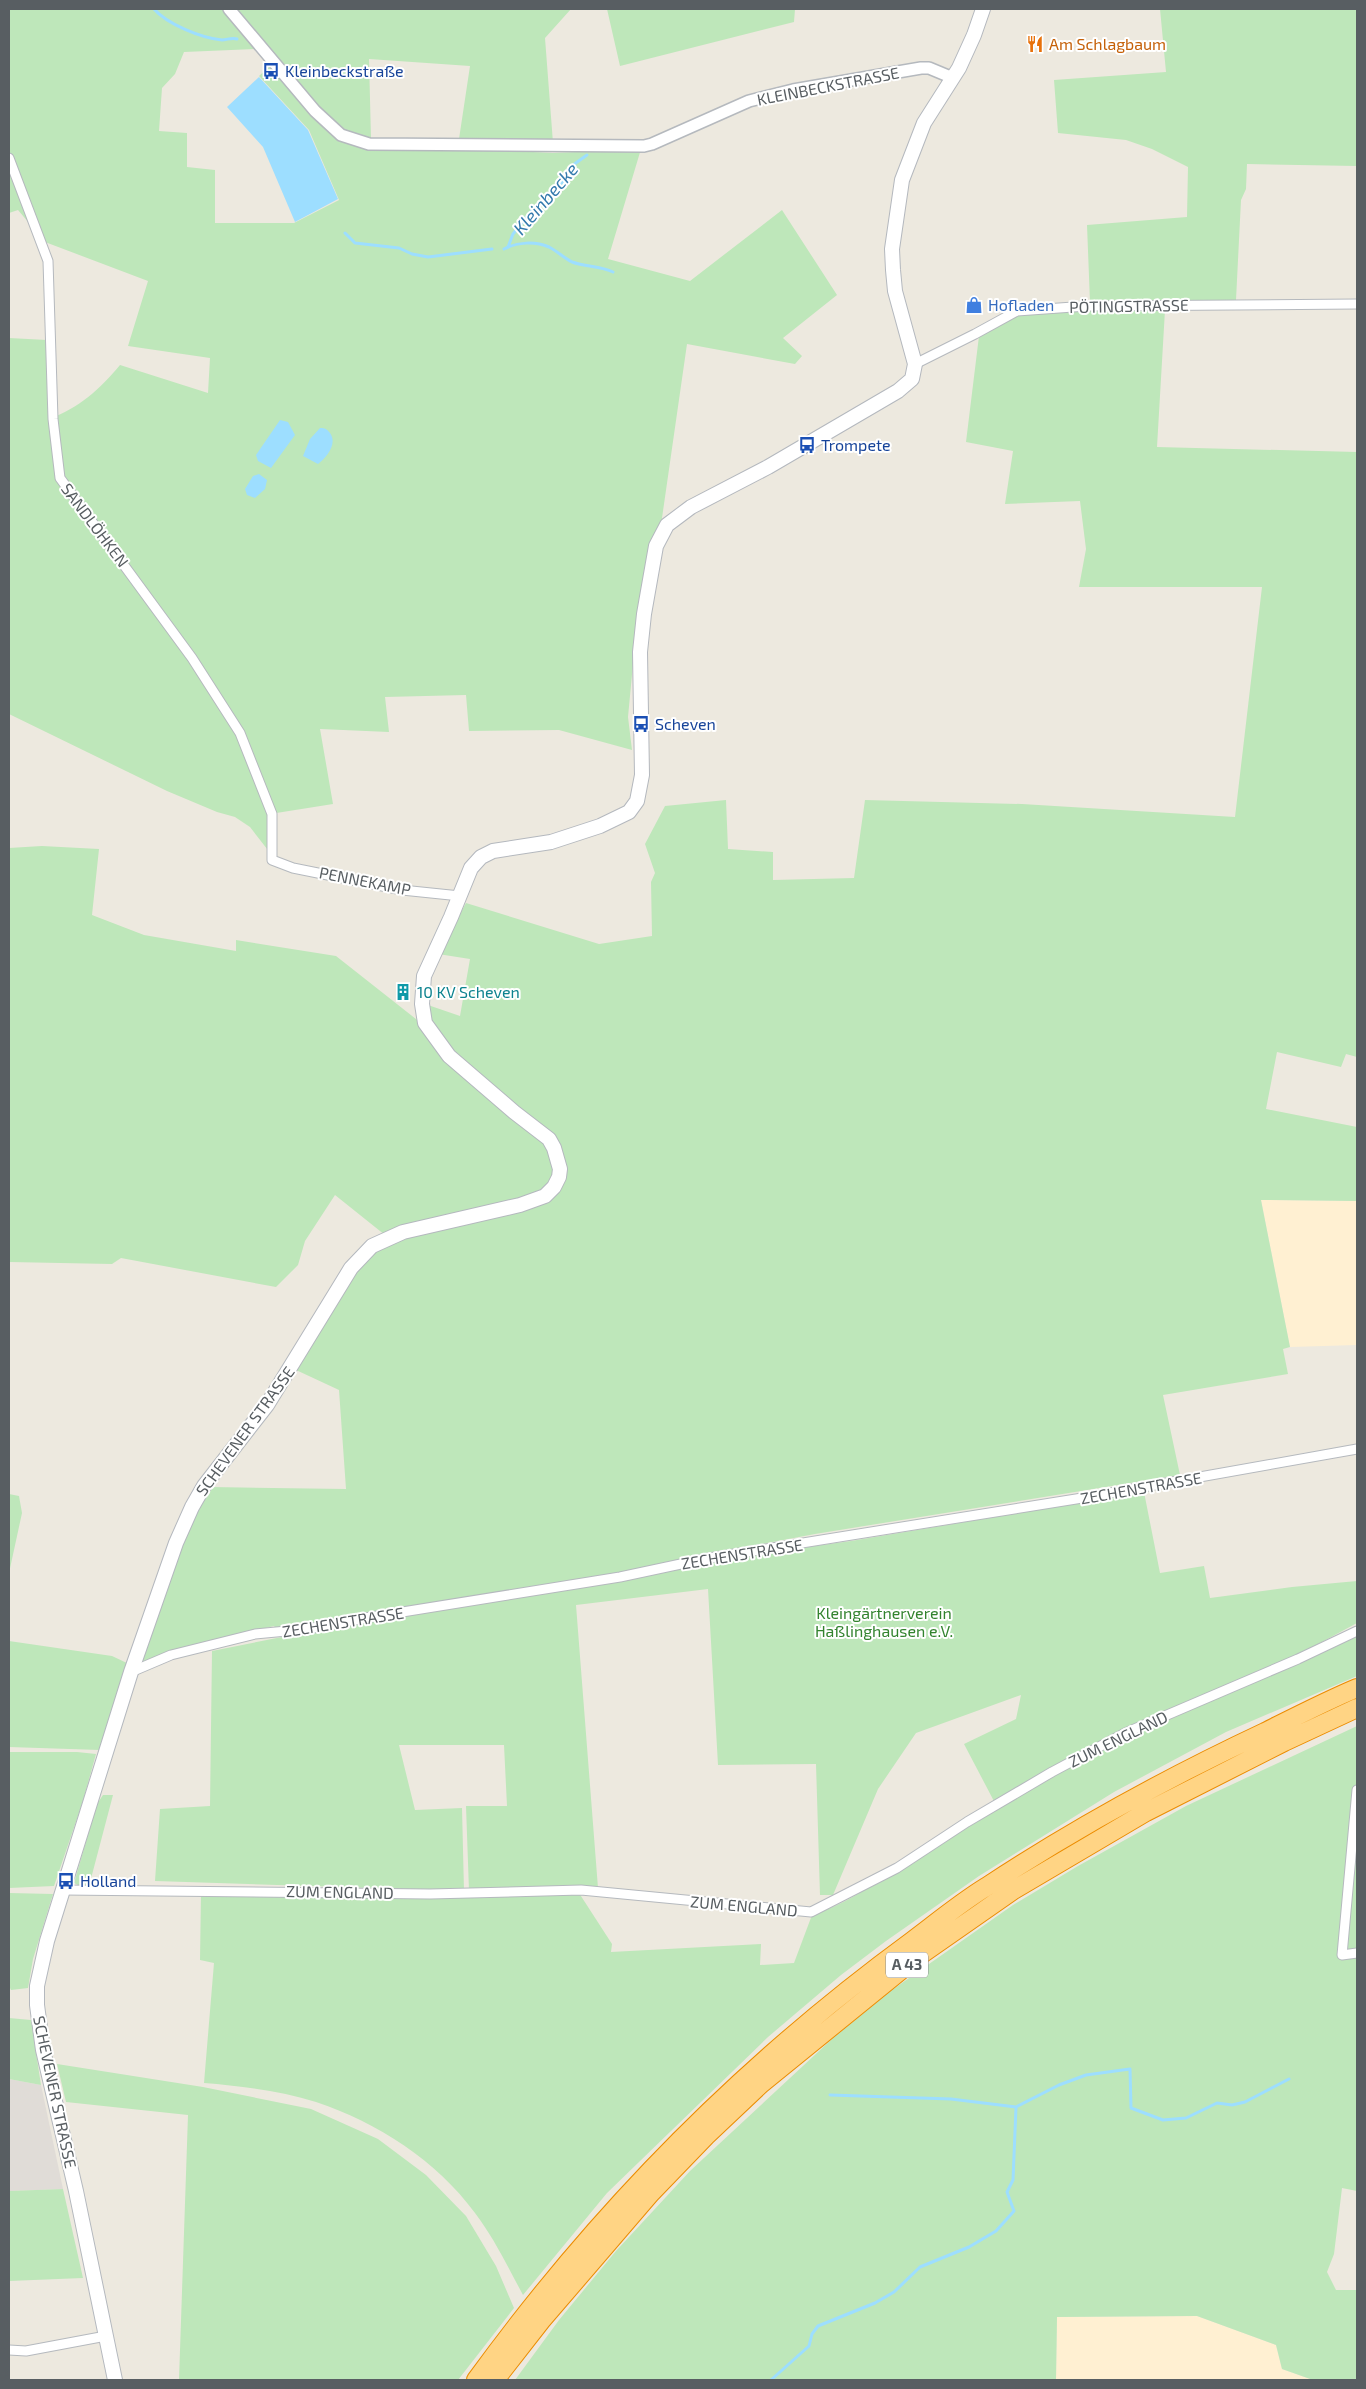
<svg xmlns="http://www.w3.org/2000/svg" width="1366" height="2389" viewBox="0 0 1366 2389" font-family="'Exo 2',sans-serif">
	<rect width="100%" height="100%" fill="#ede9df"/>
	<path fill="#fff0d2" d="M1261,1200l96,1v144l-67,2z
		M1197,2316l79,29 6,24 31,11h-257l1,-63z"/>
	<path fill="#e0dcd7" d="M9,2079l32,6 22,104 -54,2z"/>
	<path fill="#bee7ba" d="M9,9h214l32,40 -71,3 -9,22 -13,14 -3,43 28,2v34l28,3v53h79l45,-23 -30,-70 -50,-54 12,-11 70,72 117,11 95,5 88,-4 -33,110 82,22 92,-71 55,85 -54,43 19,18 -7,8 -108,-20 -26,181 -24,109 -4,30 -5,53 4,33 -73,-20 -90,1 -3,-36 -81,2 4,35 -69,-3 13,75 -63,10 1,40 -21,-27 -15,-10 -18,-5 -50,-21 -158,-77v-376l38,2 2,79c30,-11 51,-30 71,-54l88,28 2,-35 -82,-12 20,-65 -103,-39 -27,-32 -9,3z
		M235,9h336l-26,29 8,105 -94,-4 11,-73 -101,-7 2,80 -28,-7 -29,-28z
		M607,9h188l-1,13 -174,44z
		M1160,9h197v157l-110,-2 -1,25 -5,11 -5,100 -146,2 -3,-77 100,-8 1,-50 -36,-18 -26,-9 -68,-7 -4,-53 112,-8z
		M1165,310l-8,137 200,5v605l-11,-3 -5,13 -64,-15 -11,57 91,18v74l-96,-1 29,147 -7,2 5,25 -125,21 17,80 -365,59 -110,21v6l146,-20 293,-49 16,81 44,-7 6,32 82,-11 65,-6v42l-59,32 59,-19v40l-131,56 -112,60 -135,84 -93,65 -45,34 -73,62 -97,94 -64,62 -84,102c-15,-28 -29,-57 -48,-82 -38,-52 -98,-91 -159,-111 -35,-11 -75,-16 -112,-19l10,-120 -14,-3 1,-67h378l33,51 -1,8 150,-8 -1,21 34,-2 18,-48c29,-9 56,-27 81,-43 35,-21 69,-43 103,-67l-32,-61 52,-25 5,-24 -105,38 -38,56 -45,106h-13l-4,-131 -98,1 -10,-176 -132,16 22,283 -129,3 -3,-85h41l-3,-61h-105l16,65 47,-2 2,83 -309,-10 5,-72 50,-3 2,-155 70,-14 -8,-11 -64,15 -69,21c19,-60 35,-122 70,-175l135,2 -7,-99 -43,-20 60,-101 20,-21 29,-13 141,-36 13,-43 -108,-102 -23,-33 -3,-17 35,12 10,-57 -32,-5 28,-51 133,41 53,-8 -1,-54 4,-9 -10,-29 20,-38 61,-6 2,49 45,3v28l81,-2 11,-78 157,4 213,13 27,-230h-183l7,-38 -6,-48 -75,3 8,-53 -47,-9 13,-106 31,-18 15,-4 33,-3z
		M42,846l57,3 -7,66 52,20 92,16v-11l100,16 85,67 126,117 10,28 -13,26 -159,41 -50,-40 -30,46 -7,24 -22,22 -155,-29 -9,6 -103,-2v-414z
		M9,1494l10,2 3,17 -13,60z
		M9,1641l103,15 17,8 -15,40 -14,46 -91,-3z
		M1357,1726v465l-15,-3 -8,66 -7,18 9,18h21v90h-44l-31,-11 -6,-24 -79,-29 -140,1 -1,63h-541l44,-60 57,-69 74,-80 142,-132 60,-49 121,-85 65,-39 108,-60z
		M9,1752h68l19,2 -13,47 -29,85 -45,2z
		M103,1795h10l-25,95 -14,-7 23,-79z
		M9,1893l44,1 -20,65 -5,29 -17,2 -2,-4z
		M9,2018l22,2 10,65 -32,-6z
		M57,2064l146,23 108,22 67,30 48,36 40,41 30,50 18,42 -56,72h-279l9,-265 -122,-13z
		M63,2189l20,89 -74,3v-90z"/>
	<path fill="#9ddeff" d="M259,77l49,53 30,69 -43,23 -32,-75 -36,-40z
		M280,420l8,2 7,13 -24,33 -13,-7 -2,-6z
		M320,428c5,0 7,1 10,5 8,11 -4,25 -12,31l-15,-8 7,-17z
		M259,474l8,6 -2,9 -10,9 -8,-3 -2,-6 8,-13z"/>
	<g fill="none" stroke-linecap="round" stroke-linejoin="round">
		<path stroke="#9ddeff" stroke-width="3" d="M154,9c13,15 47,29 68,31 5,0 10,-3 15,-1
			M345,233l10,10 44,5 13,6 16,3 64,-8
			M508,247l5,-13 21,-26 32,-29 7,-14 14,-10
			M504,249c13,-7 31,-8 45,-2 8,4 15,11 23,15 14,5 28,4 41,10
			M830,2095l121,4 65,8
			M771,2380l38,-34 3,-12 6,-8 57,-23 19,-11 26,-25 49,-20 27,-16 18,-20 -7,-19 6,-12 3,-73 43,-22 27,-10 44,-6 1,39 32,12 23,-2 31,-15 15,2 13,-3 44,-23"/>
		<g stroke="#b5b9be" stroke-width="11">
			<path id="minor" d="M9,158l39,103 5,158 7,59 132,180 48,75 32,81v46l21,8 109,22 58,6
				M915,364l60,-30 42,-23 70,-5 270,-2
				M131,1672l40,-17 84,-21 53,-5 57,-11 255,-41 89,-19 367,-59 281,-50
				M1357,1790l-15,165 15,-2
				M63,1890l367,4 151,-4 230,22 86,-44 70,-46 85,-50 73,-39 173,-74 59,-28
				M9,2350l17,1 80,-15"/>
		</g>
		<g stroke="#b5b9be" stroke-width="14">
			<path id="tertiary" d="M229,9l86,102 26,24 28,9 275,2 8,-2 97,-43 44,-11 128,-22h8l24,10"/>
		</g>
		<g stroke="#b4b8be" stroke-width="16">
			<path id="secondary" d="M115,2380l-39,-189 -33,-141 -6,-45v-19l10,-45 84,-269 45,-129 16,-36 12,-21 63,-81 84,-137 21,-22 31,-14 117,-27 25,-9 9,-9 5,-10 1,-8 -6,-21 -5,-9 -35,-27 -65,-56 -24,-33 -3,-19 2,-28 27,-59 20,-49 10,-11 12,-6 58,-9 49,-16 29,-14 8,-11 5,-26 -2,-123 4,-38 12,-68 11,-21 24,-18 77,-40 130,-76 14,-12 3,-15 -20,-73 -2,-21 -1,-21 10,-69 22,-57 35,-55 15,-33 9,-26"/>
		</g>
		<g stroke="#ec8c00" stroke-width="20">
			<path id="motorway" d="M476,2380c122,-168 268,-316 436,-439 24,-18 48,-38 74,-54 88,-58 183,-110 279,-155 30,-15 61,-31 92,-44
				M495,2380l46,-59 110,-128 55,-57 55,-52 155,-126 96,-67 134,-79 138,-70 73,-34"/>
		</g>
		<use href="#minor" stroke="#fff" stroke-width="9"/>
		<use href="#tertiary" stroke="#fff" stroke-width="11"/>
		<use href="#secondary" stroke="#fff" stroke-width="14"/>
		<use href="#motorway" stroke="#ffd484" stroke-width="18"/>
	</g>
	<defs>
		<g id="restaurant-bare" transform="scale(1.35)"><path d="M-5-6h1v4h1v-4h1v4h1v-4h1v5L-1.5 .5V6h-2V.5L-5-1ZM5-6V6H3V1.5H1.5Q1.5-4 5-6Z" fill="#e8710a" stroke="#fff" stroke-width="2.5" paint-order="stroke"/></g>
		<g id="bus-bare" transform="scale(1.35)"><path d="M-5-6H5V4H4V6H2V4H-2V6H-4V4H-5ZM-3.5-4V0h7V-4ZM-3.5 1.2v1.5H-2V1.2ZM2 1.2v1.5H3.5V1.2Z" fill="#1a4fb4" stroke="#fff" stroke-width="2.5" paint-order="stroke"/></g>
		<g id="shop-bare" transform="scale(1.35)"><path d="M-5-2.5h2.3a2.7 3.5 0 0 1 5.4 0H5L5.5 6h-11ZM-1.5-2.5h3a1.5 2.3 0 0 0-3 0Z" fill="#3f7fe0" stroke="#fff" stroke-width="2.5" paint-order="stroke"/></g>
		<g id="building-bare" transform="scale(1.35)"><path d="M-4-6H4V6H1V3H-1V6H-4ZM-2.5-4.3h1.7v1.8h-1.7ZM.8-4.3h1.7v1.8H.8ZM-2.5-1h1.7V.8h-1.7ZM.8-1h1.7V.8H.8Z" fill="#0f9aa8" stroke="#fff" stroke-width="2.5" paint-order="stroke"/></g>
	</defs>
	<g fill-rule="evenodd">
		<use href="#restaurant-bare" x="1035" y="44"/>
		<use href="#bus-bare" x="271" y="71"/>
		<use href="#shop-bare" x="974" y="305"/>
		<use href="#bus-bare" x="807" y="445"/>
		<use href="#bus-bare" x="641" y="724"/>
		<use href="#building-bare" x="403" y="992"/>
		<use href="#bus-bare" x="66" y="1881"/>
	</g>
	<g text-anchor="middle" stroke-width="4" stroke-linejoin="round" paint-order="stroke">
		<rect fill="#fff" stroke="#8a8e91" stroke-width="1" x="886" y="1952.5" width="42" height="25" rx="4"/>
		<g font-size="15" font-weight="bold" fill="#585e62">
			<text x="907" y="1970">A 43</text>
		</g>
		<g font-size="16" fill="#c56008" stroke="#fff" text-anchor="start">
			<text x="1049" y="50">Am Schlagbaum</text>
		</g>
		<g font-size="16" fill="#164399" stroke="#fff" text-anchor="start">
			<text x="285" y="77">Kleinbeckstraße</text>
			<text x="821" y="451">Trompete</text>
			<text x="655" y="730">Scheven</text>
			<text x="80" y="1887">Holland</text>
		</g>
		<g font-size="16" fill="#585e62" stroke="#fff">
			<text transform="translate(828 86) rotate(-11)" y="6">KLEINBECKSTRASSE</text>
			<text transform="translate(1129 306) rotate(-1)" y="6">PÖTINGSTRASSE</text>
			<text transform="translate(95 525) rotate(53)" y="6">SANDLÖHKEN</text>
			<text transform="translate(365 881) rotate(11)" y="6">PENNEKAMP</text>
			<text transform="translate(245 1431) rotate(-54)" y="6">SCHEVENER STRASSE</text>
			<text transform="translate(1141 1488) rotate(-10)" y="6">ZECHENSTRASSE</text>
			<text transform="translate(742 1554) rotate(-9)" y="6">ZECHENSTRASSE</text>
			<text transform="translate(343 1622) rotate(-9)" y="6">ZECHENSTRASSE</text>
			<text transform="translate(1118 1739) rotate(-26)" y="6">ZUM ENGLAND</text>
			<text transform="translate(340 1892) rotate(1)" y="6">ZUM ENGLAND</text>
			<text transform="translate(744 1906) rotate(5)" y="6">ZUM ENGLAND</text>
			<text transform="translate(55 2092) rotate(78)" y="6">SCHEVENER STRASSE</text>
		</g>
		<g font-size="16" fill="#366cbe" stroke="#fff" text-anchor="start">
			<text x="988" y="311">Hofladen</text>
		</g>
		<g font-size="16" fill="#0d838f" stroke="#fff" text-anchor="start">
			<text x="417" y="998">10 KV Scheven</text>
		</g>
		<g font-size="16" fill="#32832e" stroke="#fff">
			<text x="884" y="1619">Kleingärtnerverein<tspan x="884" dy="18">Haßlinghausen e.V.</tspan></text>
		</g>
		<g font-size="18" font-style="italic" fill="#337aad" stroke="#fff">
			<text transform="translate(546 199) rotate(-49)" y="6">Kleinbecke</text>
		</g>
	</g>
	<rect width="1366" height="2389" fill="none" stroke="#585e62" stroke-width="20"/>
</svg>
